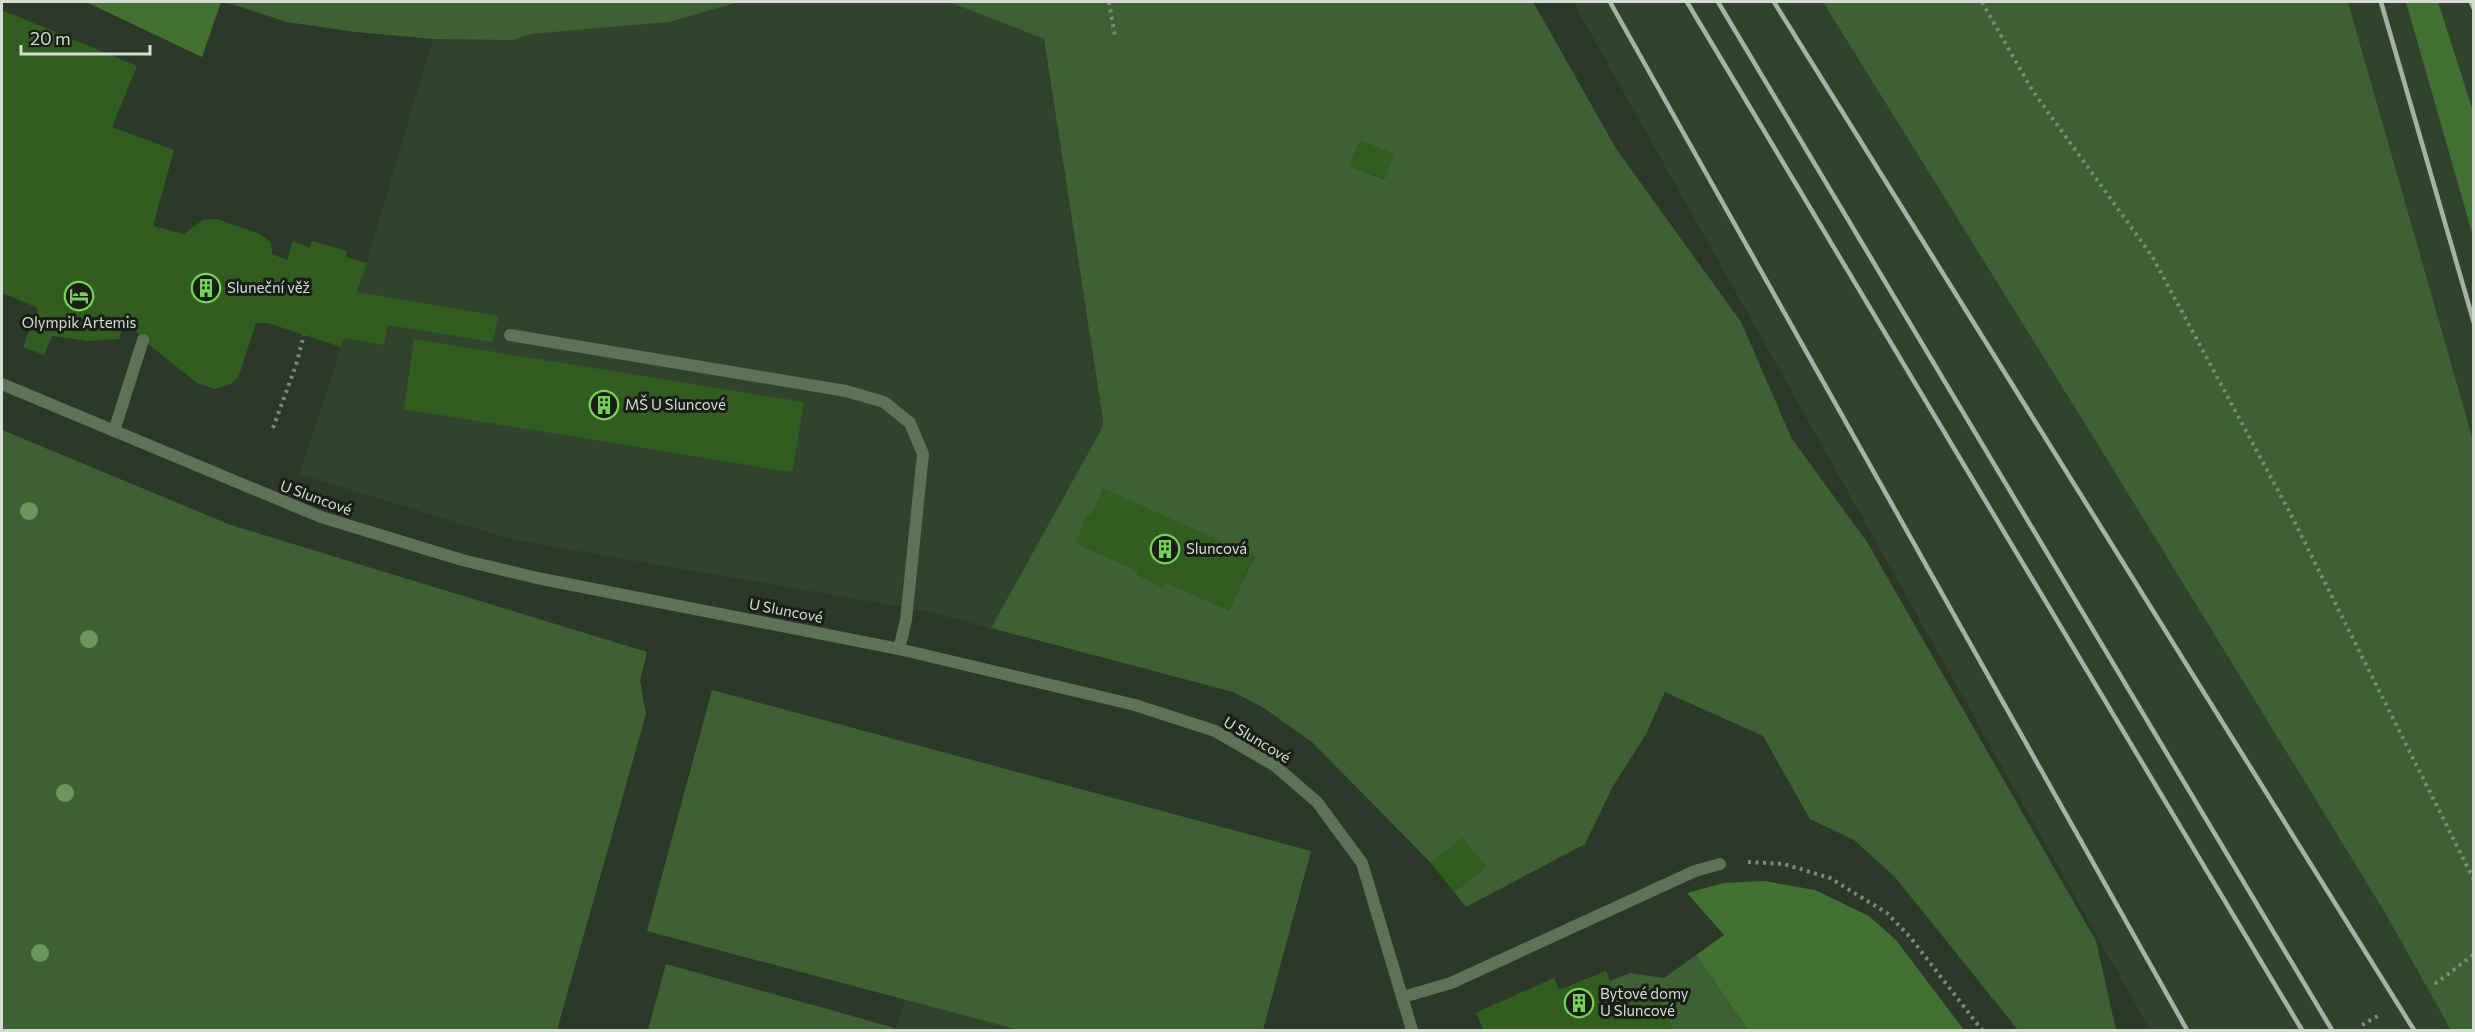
<svg xmlns="http://www.w3.org/2000/svg" width="2475" height="1032" viewBox="0 0 2475 1032" font-family="Commissioner,sans-serif">
	<rect width="100%" height="100%" fill="#2c3928"/>
	<path fill="#32432d" d="M739,2h210l95,37 59,382 -1,7 -111,200 -70,-18 -407,-70 -215,-66 45,-136 89,-299 81,1 17,-6 138,-12z
		M1573,2h250l285,459 276,450 67,119h-301z
		M2348,2h125v438z
		M906,1000l113,30h-124z"/>
	<path fill="#3d6132" fill-rule="evenodd" d="M225,2h514l-70,20 -138,12 -17,6 -81,-1 -77,-7 -69,-10z
		M949,2h584l84,148 124,172 51,117 75,103 229,399 20,89h-98l-123,-153 -41,-37 -44,-21 -47,-83 -98,-44 -19,42 -34,54 -27,56 -119,63 -12,-15 32,-25 -24,-29 -31,25 -118,-120 -49,-35 -31,-16 -242,-64 111,-200 1,-8 -59,-381zM1360,141l34,13 -10,25 -34,-13zM1103,489l151,68 -25,53 -64,-28 -2,5 -26,-12 2,-4 -63,-28 11,-28 4,1z
		M1823,2h525l125,438v590h-22l-67,-119 -276,-450z
		M2,430l229,95 416,127 -7,29 6,33 -89,316h-555z
		M712,690l599,161 -48,179h-244l-372,-99z
		M1696,955l52,75h-100l-5,-27 -99,1 -60,26 -8,-17 78,-35 5,12 47,-19 4,10 20,-8 34,5z
		M666,964l229,64v2h-247z"/>
	<path fill="#427133" d="M86,2h135l-19,55z
		M2406,2h32l35,109v125z
		M1764,881l51,9 54,26 27,24 68,90h-216l-52,-75 28,-20 -37,-42 37,-10z"/>
	<path fill="#315e20" d="M2,10l135,56 -25,61 62,23 -21,76 31,8 19,-14 14,-1 45,16 9,8 1,11 15,6 6,-19 17,7 2,-7 35,10 -1,6 21,6 -10,29 141,24 -5,26 -105,-17 -4,20 -40,-7 -3,9 -73,-24h-12l-18,55 -7,6 -16,5 -18,-6 -54,-43 -8,-10 -1,-11 -8,-2 -7,22 -31,2 -36,-5 -8,19 -21,-8 15,-39 -36,-15z
		M1360,141l34,13 -9,25 -35,-13z
		M414,339l390,63 -12,70 -388,-63z
		M1103,488l151,68 -25,54 -64,-28 -2,5 -26,-12 2,-4 -63,-28 11,-28 4,1z
		M1462,838l24,29 -32,25 -23,-29z
		M1606,971l11,26 42,1 14,32h-189l-8,-17 78,-35 5,12z"/>
	<g fill="none" stroke-linecap="round" stroke-linejoin="round">
		<path stroke="#7e887b" stroke-width="4" stroke-dasharray="3 4.5" stroke-linecap="butt" d="M1109,2l6,34
			M1982,2l50,88 120,166 137,255 185,369
			M273,428l23,-63 8,-30
			M1748,862l36,2 46,14 57,35 23,24 72,93
			M2435,984l38,-29 1,-7
			M2362,1025l19,-11"/>
		<path stroke="#5e7258" stroke-width="12" d="M510,335l336,56 38,11 26,21 13,31 -17,166 -7,29
			M114,431l29,-91
			M1403,997l48,-14 244,-112 25,-7"/>
		<path stroke="#5e7258" stroke-width="12" d="M2,384l319,133 141,43 75,18 362,71 236,56 80,26 59,34 43,37 45,61 50,167"/>
		<path stroke="#a8b1a5" stroke-width="4.5" d="M1610,2l577,1028
			M1687,2l615,1028
			M1718,2l614,1028
			M1774,2l640,1028
			M2381,2l93,321
			M2471,2l3,7"/>
	</g>
	<g fill="#6b965e">
		<circle cx="29" cy="511" r="9"/>
		<circle cx="89" cy="639" r="9"/>
		<circle cx="65" cy="793" r="9"/>
		<circle cx="40" cy="953" r="9"/>
	</g>
	<defs>
		<g id="building-ring" transform="scale(1.5)"><circle r="9.5" fill="#191e17" stroke="#78d259" stroke-width="1.5"/><path d="M-4-6H4V6H1V3H-1V6H-4ZM-2.5-4.3h1.7v1.8h-1.7ZM.8-4.3h1.7v1.8H.8ZM-2.5-1h1.7V.8h-1.7ZM.8-1h1.7V.8H.8Z" fill="#78d259"/></g>
		<g id="hotel-ring" transform="scale(1.5)"><circle r="9.5" fill="#191e17" stroke="#78d259" stroke-width="1.5"/><path d="M-6-4.5h1.5V1H6V5H4.5V3h-9V5H-6ZM-4 0a1.8 1.8 0 1 1 3.6 0ZM.5 0V-2.5h3Q6-2.5 6 0Z" fill="#78d259"/></g>
	</defs>
	<g fill-rule="evenodd">
		<use href="#building-ring" x="206" y="288"/>
		<use href="#hotel-ring" x="79" y="296"/>
		<use href="#building-ring" x="604" y="405"/>
		<use href="#building-ring" x="1165" y="549"/>
		<use href="#building-ring" x="1579" y="1003"/>
	</g>
	<g text-anchor="middle" stroke-width="6" stroke-linejoin="round" paint-order="stroke">
		<g font-size="15" fill="#d5ddd3" stroke="#191e17" text-anchor="start">
			<text x="227" y="293">Sluneční věž</text>
			<text x="79" y="328" text-anchor="middle">Olympik Artemis</text>
			<text x="625" y="410">MŠ U Sluncové</text>
			<text x="1186" y="554">Sluncová</text>
			<text x="1600" y="999">Bytové domy<tspan x="1600" dy="17">U Sluncové</tspan></text>
		</g>
		<g font-size="15" fill="#d5ddd3" stroke="#191e17">
			<text transform="translate(316 498) rotate(20)" y="5">U Sluncové</text>
			<text transform="translate(786 611) rotate(11)" y="5">U Sluncové</text>
			<text transform="translate(1257 740) rotate(31)" y="5">U Sluncové</text>
		</g>
	</g>
	<rect width="2475" height="1032" fill="none" stroke="#d5ddd3" stroke-width="6"/>
	<path d="M21 45v9h129v-9" fill="none" stroke="#d5ddd3" stroke-width="3"/>
	<text x="30" y="45" font-size="18" fill="#d5ddd3" stroke="#191e17" stroke-width="4.5" paint-order="stroke">20 m</text>
</svg>
